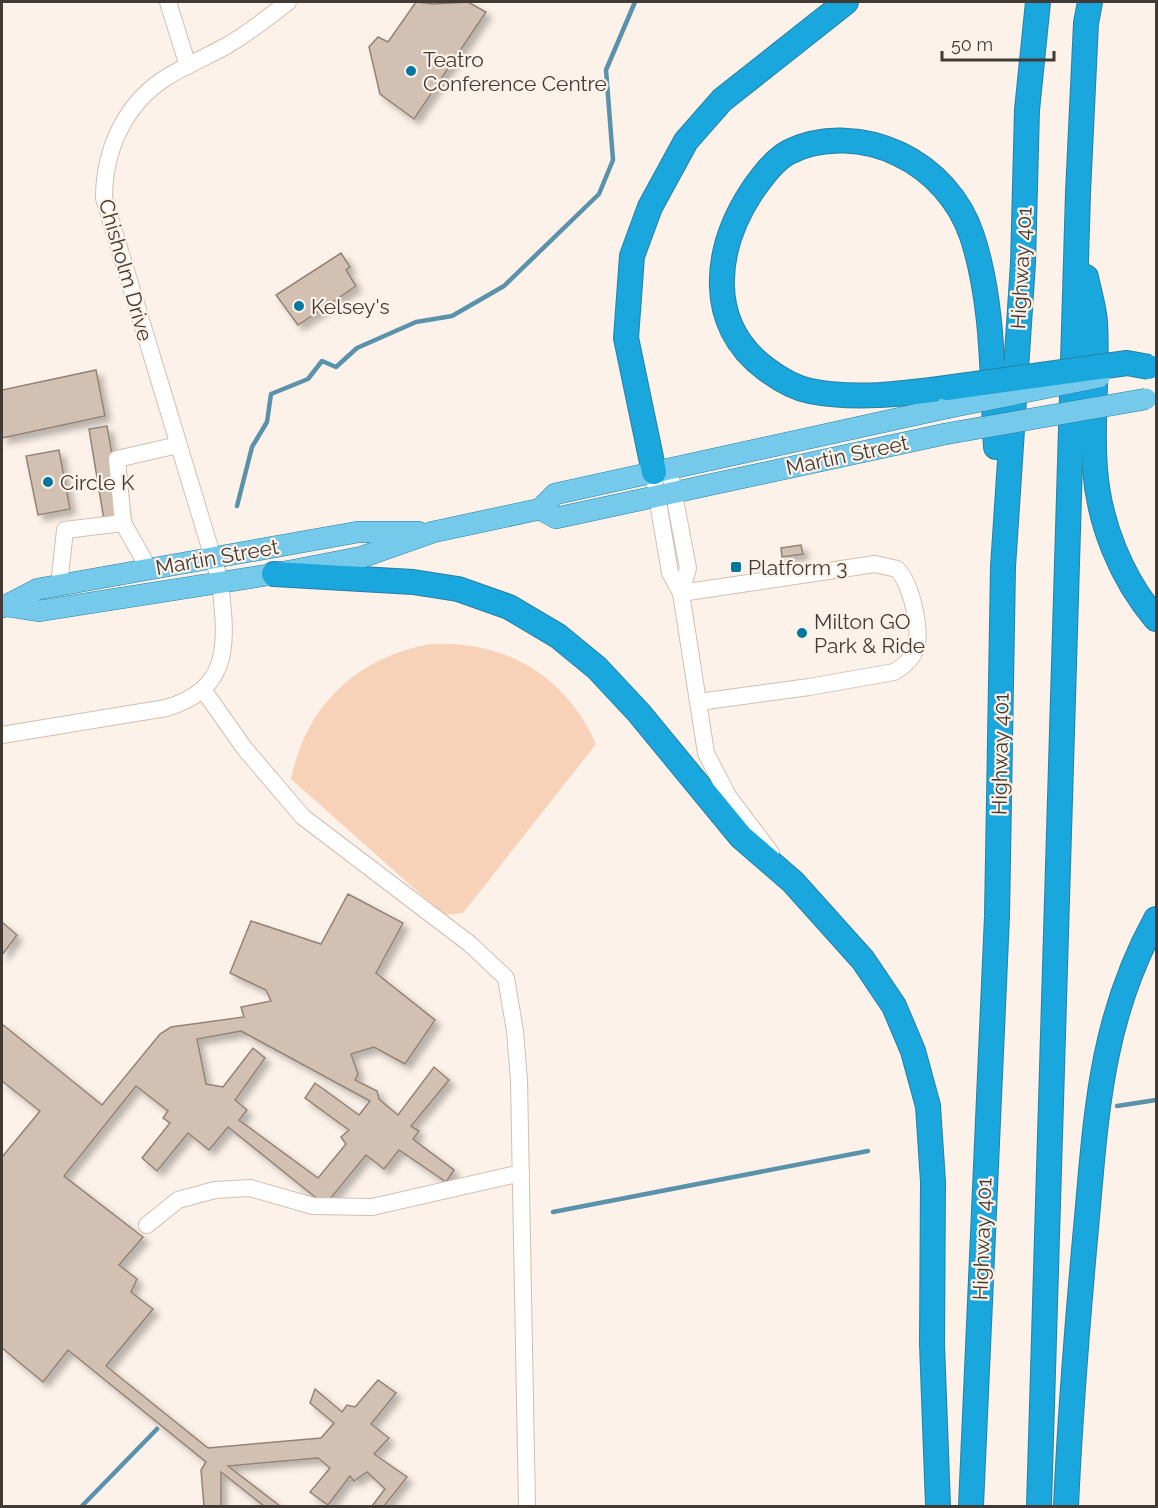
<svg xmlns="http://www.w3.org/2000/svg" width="1158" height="1508" font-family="Raleway,sans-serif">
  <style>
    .green { fill: #f7d2b8 }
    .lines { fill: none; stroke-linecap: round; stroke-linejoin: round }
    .stream { stroke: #5a92ac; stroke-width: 4.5 }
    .building { fill: #d2c0b3; stroke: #938276; stroke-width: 1.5; fill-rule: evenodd; filter: url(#shadow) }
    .minor-casing { stroke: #d1bfb2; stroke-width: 18 }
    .major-casing { stroke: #2781a2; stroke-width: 22 }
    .highway-casing { stroke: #2781a2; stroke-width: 26 }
    .minor { stroke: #fff; stroke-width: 16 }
    .major { stroke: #75caeb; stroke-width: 21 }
    .highway { stroke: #19a7dd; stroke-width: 24 }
    .major-bridge-casing { stroke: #2781a2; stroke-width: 22; stroke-linecap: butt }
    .highway-bridge-casing { stroke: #2781a2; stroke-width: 26; stroke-linecap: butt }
    .major-bridge { stroke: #75caeb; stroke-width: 21 }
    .highway-bridge { stroke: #19a7dd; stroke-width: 24 }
    .poi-dot { fill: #0278a1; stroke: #fdf2e9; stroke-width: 2 }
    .labels { text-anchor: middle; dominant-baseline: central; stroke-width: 4.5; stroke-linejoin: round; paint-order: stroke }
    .poi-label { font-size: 21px; fill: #423a35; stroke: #fdf2e9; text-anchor: start }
    .street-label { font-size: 21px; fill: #423a35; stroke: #fdf2e9 }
  </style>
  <defs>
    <filter id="shadow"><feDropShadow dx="5.5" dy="5.5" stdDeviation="3" flood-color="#0004"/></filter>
  </defs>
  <rect width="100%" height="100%" fill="#fdf2e9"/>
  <path class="green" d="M 431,644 C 505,640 566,676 596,744 L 463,913 L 444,915 L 291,779 C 306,705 357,657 431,644 Z"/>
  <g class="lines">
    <g class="stream">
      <polyline points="237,506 252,447 267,422 271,394 308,379 322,361 336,367 357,348 416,322 452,316 504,286 599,194 613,160 606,70 635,2"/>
      <polyline points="1117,1106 1156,1100"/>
      <polyline points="553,1212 868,1151"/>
      <polyline points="82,1506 157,1429"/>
    </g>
  </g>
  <g class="building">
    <polygon points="416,2 433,4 468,2 486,12 414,119 380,94 369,47 378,37 388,42"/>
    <polygon points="341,253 350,267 346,270 356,286 298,325 276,295"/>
    <polygon points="96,370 105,416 2,438 2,390"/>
    <polygon points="107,426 123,517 104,520 89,429"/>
    <polygon points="59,450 70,509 38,515 26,456"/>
    <polygon points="801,545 803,554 782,557 781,548"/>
    <path d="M 348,894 L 403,923 L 376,973 L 435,1020 L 405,1064 L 374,1047 L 351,1054 L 358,1074 L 355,1080 L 377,1091 L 379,1099 L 398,1115 L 434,1067 L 449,1080 L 411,1126 L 419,1131 L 413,1139 L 454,1170 L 446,1182 L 399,1150 L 384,1169 L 366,1155 L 325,1205 L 228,1127 L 209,1150 L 188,1133 L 157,1171 L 142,1158 L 170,1123 L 163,1118 L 168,1111 L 136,1086 L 64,1176 L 143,1237 L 119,1265 L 137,1279 L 131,1292 L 153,1309 L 106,1366 L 208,1448 L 321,1438 L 334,1423 L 310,1403 L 315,1389 L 342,1412 L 347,1405 L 355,1407 L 378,1380 L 396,1393 L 371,1424 L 389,1438 L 374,1454 L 407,1477 L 384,1506 L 372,1506 L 385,1489 L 367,1472 L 354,1481 L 350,1476 L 328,1505 L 310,1492 L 330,1468 L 318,1458 L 228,1466 L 280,1506 L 264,1506 L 221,1472 L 221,1506 L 204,1506 L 201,1470 L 206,1462 L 68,1350 L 43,1382 L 2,1348 L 2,1157 L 40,1111 L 2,1081 L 2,1024 L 102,1105 L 160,1034 L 171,1027 L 244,1017 L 241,1007 L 271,1001 L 266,990 L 230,973 L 251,921 L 321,944 ZM 241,1031 L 370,1101 L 359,1115 L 315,1083 L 305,1098 L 349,1130 L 341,1137 L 346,1144 L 318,1178 L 239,1120 L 247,1110 L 235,1100 L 265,1058 L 253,1048 L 223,1087 L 206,1084 L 197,1039 Z"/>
    <polygon points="2,922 17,935 2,955"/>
  </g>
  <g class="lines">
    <defs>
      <g id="minor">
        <polyline points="168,2 188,66"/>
        <polyline points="669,468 688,568 681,593"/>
        <polyline points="655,484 670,573 681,593 706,753 728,796 771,853"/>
        <polyline points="123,523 149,569"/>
        <polyline points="59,585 65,530 123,523 117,459 178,445"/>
        <path d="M 681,593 L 875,564 L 897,569 C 911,583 924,634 914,653 C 909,662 903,667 894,672 L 809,687 L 699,702"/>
        <polyline points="204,691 245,749 303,817 470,944 506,978 515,1031 519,1080 527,1506"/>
        <path d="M 2,735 L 166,708 C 234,688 226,640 220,581 L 104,198 C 104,150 125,103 167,77 C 187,65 208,56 228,45 C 248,33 269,17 288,2"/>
        <polyline points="147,1225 178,1200 215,1190 250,1188 313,1206 372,1207 521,1173"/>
      </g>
      <g id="major">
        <polyline points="540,509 556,518 945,434"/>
        <polyline points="7,606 39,611 274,574 362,557 433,532 540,509 555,494 946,408"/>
        <polyline points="3,607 38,589 358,532 418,532"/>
      </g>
      <g id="highway">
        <path d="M 1086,277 C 1089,292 1094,307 1095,322 C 1098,371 1091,420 1095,469 C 1099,523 1121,578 1156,619"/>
        <path d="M 946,388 C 901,394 855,400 810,391 C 795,388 778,378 766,369 C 705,324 714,249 752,191 C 762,177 774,160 789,152 C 823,135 866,138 899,154 C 933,170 960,200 972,236 C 994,303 992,378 996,447"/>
        <polyline points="654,472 626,338 632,256 650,207 686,141 722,100 846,2"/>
        <polyline points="274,574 413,582 458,589 509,607 558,636 597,668 639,713 741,837 793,882 863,960 894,1006 913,1051 928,1106 933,1182 932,1344 938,1506"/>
        <polyline points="971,1506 997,916 1003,567 1023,263 1027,110 1038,2"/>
        <polyline points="1039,1506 1078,193 1086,23 1090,2"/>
        <path d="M 1066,1506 C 1070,1417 1077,1328 1085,1239 C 1096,1123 1098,1024 1156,919"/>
      </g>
    </defs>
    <use href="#minor" class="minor-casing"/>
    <use href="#major" class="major-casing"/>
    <use href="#highway" class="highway-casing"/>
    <use href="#minor" class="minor"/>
    <use href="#major" class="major"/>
    <use href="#highway" class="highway"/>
    <defs>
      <g id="major-bridge">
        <polyline points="946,408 1099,377"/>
        <polyline points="945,434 1146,399"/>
      </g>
      <polyline id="highway-bridge" points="946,388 1127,363 1149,367"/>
    </defs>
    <use href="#major-bridge" class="major-bridge-casing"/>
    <use href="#highway-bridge" class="highway-bridge-casing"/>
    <use href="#major-bridge" class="major-bridge"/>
    <use href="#highway-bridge" class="highway-bridge"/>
  </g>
  <g class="poi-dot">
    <circle cx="411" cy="71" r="6"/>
    <circle cx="299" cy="306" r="6"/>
    <circle cx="48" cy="482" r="6"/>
    <rect x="730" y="561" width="12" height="12" rx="3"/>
    <circle cx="802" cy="633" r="6"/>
  </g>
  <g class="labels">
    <g class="poi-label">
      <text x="423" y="59">Teatro<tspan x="423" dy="24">Conference Centre</tspan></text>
      <text x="311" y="306">Kelsey's</text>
      <text x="60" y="482">Circle K</text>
      <text x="748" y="567">Platform 3</text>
      <text x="814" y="621">Milton GO<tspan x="814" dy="24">Park &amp; Ride</tspan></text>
    </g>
    <g class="street-label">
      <text transform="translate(1021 268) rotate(-87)">Highway 401</text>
      <text transform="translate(126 270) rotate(74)">Chisholm Drive</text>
      <text transform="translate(847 455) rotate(-12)">Martin Street</text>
      <text transform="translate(217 557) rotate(-10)">Martin Street</text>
      <text transform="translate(1000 754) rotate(-89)">Highway 401</text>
      <text transform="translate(982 1239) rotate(-88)">Highway 401</text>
    </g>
  </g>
  <rect width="1158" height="1508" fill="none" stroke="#423a35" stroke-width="6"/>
  <path d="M942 51v9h112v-9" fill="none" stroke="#423a35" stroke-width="3"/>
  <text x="951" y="51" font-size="18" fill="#423a35" stroke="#fdf2e9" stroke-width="4.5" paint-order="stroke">50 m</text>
</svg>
